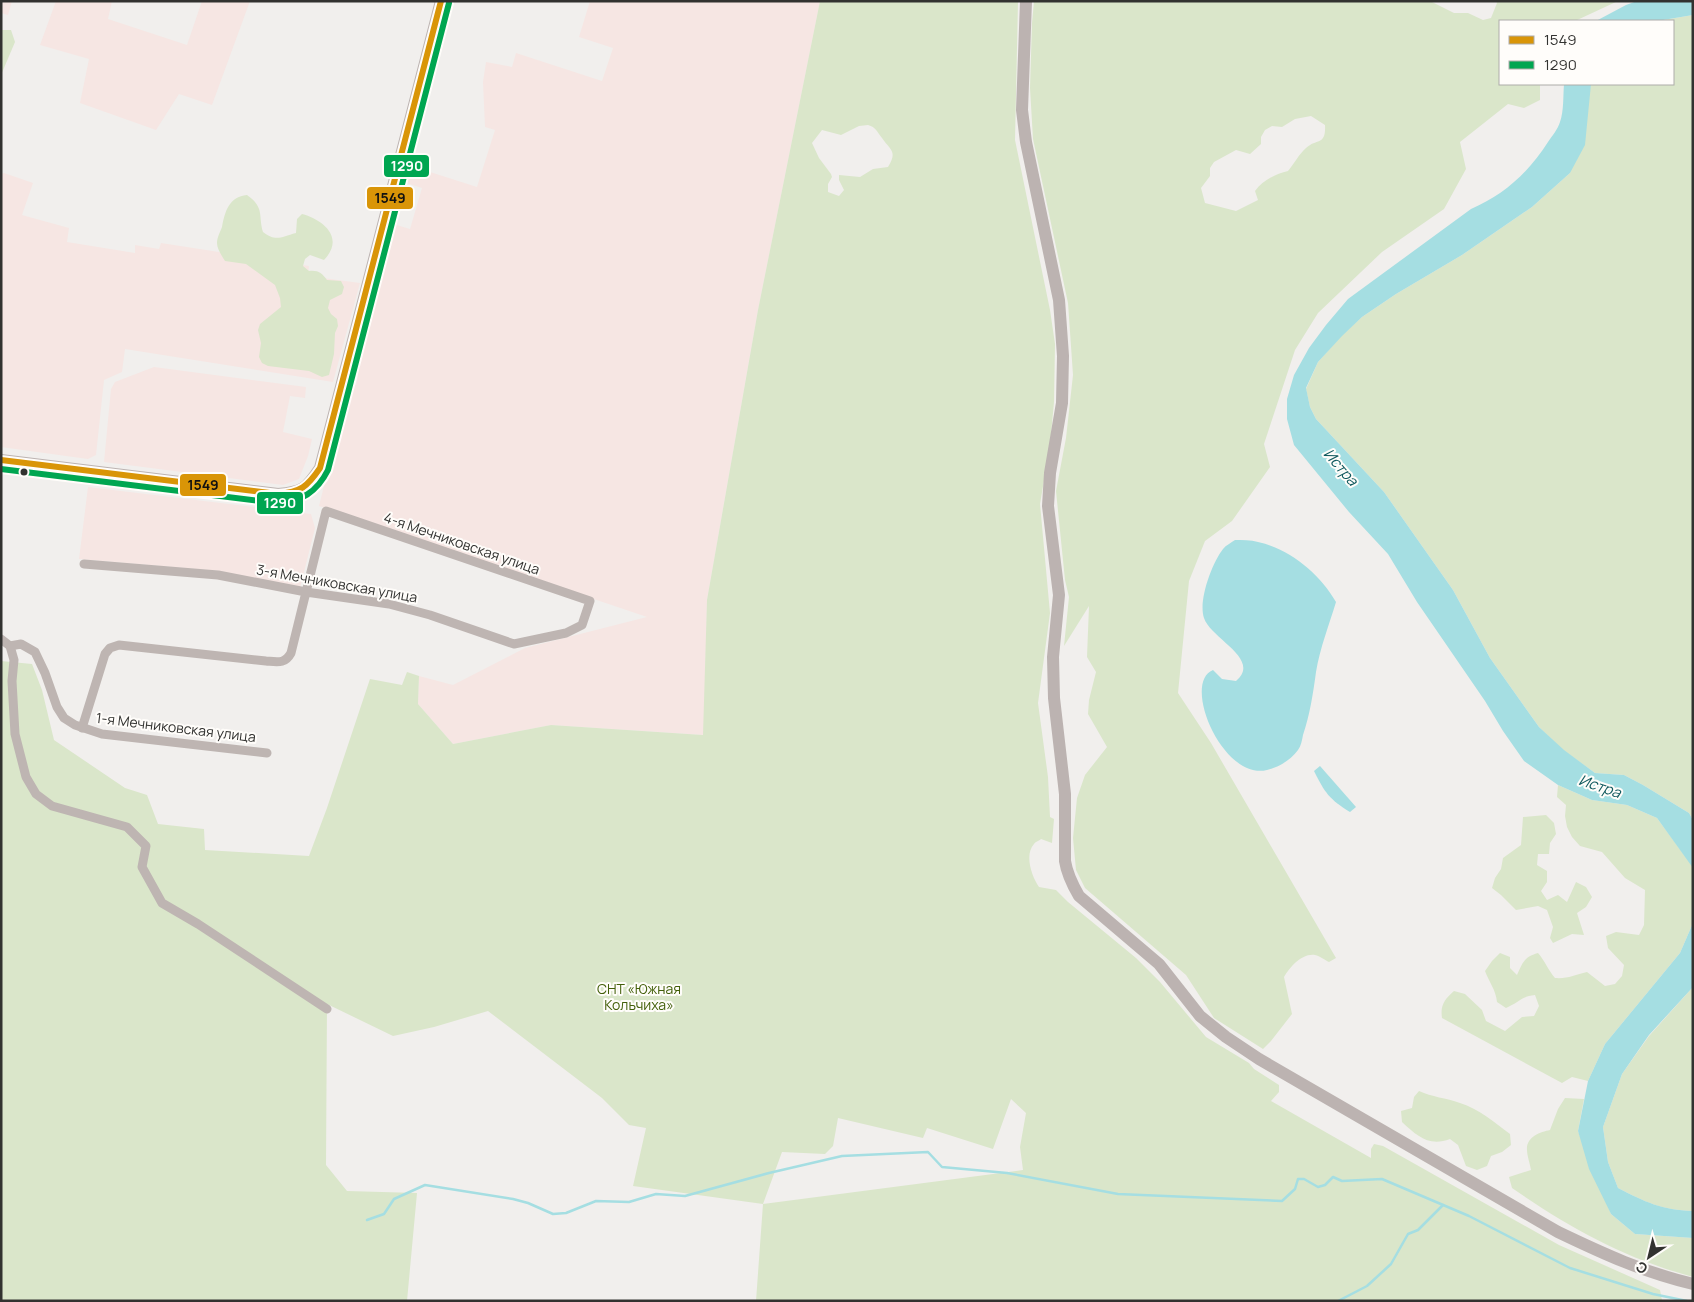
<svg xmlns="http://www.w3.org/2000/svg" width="1694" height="1302" font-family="Manrope,sans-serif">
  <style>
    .industrial { fill: #f6e6e3 }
    .green { fill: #dae6ca; fill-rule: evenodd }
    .water { fill: #a5dee2 }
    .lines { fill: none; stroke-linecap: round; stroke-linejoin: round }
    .stream { stroke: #a5dee2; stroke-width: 2.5 }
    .street { stroke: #beb5b2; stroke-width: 9 }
    .secondary { stroke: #bcb3b1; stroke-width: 12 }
    .bus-1-casing { stroke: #fffdfa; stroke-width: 10 }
    .bus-2-casing { stroke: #fffdfa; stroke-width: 10 }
    .bus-1 { stroke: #d99507; stroke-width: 6 }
    .bus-2 { stroke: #00a651; stroke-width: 6 }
    .bus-dot { fill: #323230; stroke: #fffdfa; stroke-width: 2 }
    .labels { text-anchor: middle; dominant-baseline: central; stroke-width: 4; stroke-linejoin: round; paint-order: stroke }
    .street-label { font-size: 14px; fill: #323230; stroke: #fffdfa }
    .park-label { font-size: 14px; fill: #425f09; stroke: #fffdfa }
    .water-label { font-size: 15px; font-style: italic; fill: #10595e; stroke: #fffdfa }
    .line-badge { stroke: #fffdfa; stroke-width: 2 }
    .badge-label { font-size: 14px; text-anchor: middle; font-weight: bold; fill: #fff }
    .pale-badge-label { font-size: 14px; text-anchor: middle; font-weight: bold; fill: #111 }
  </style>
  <rect width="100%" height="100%" fill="#f1efed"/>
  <g class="industrial">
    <polygon points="1,1 12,1 8,15 1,13"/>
    <polygon points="56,1 112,1 108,19 187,45 202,1 250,1 212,105 179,94 156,130 80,103 89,59 40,45"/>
    <polygon points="590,1 820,1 758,310 707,600 704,735 551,725 453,744 418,704 419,676 453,685 525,648 647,617 319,506 349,385 356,385 358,376 353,371 390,223 410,229 422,188 400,181 405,164 477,187 495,130 485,127 483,82 486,62 512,67 516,53 602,81 613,48 579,37"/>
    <polygon points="4,173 33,183 22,215 69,228 67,242 135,253 135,245 159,249 161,243 309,266 308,276 360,283 333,382 125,349 122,372 104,380 96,455 88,459 1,447 1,174"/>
    <polygon points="154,367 306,387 305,398 290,396 283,432 312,439 308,456 299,479 283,485 104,462 111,389 115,382"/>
    <polygon points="88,487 311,514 315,528 300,588 219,571 79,559"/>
  </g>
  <g class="green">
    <path d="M 820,1 L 1018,1 L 1015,140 L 1050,310 L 1055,344 L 1054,402 L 1050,445 L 1040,504 L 1050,613 L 1038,703 L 1048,777 L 1050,817 L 1054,819 L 1052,843 L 1041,839 C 1039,841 1036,841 1034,844 C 1024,855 1032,877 1039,887 L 1056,890 L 1068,902 L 1136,958 L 1160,982 L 1206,1037 L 1249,1063 L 1254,1069 L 1279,1085 L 1279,1092 L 1271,1101 L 1371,1158 L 1371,1149 L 1374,1144 L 1383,1146 L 1559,1245 L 1660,1290 L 1662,1300 L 1664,1301 L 756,1301 L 763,1204 L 633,1186 L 646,1128 L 629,1125 L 602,1098 L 488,1011 L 434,1027 L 393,1036 L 327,1004 L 326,1165 L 347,1191 L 417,1193 L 407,1301 L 1,1301 L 1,661 L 32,664 L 42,690 L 54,740 L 125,788 L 147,795 L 158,824 L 204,829 L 205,850 L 309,856 L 327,808 L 370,679 L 402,685 L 407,672 L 419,676 L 418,704 L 453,744 L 551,725 L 703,735 L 707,600 L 758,310 ZM 868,125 C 876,127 877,132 882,138 C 890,150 898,151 888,167 L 873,169 L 860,177 L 839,175 L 839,180 L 844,190 L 839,196 L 828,192 L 828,184 L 832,177 L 831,174 L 819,158 L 812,143 L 822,130 L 841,135 L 859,126 ZM 1011,1099 L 1026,1113 L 1020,1147 L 1023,1170 L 763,1204 L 782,1152 L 825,1154 L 833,1146 L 838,1118 L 923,1138 L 927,1128 L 993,1149 Z"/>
    <path d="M 1034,1 L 1430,1 L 1454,13 L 1468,13 L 1483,20 L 1491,18 L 1497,3 L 1496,1 L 1618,1 L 1575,21 L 1500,21 L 1500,84 L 1540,84 L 1540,100 L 1524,108 L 1508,104 L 1460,142 L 1466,169 L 1444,209 L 1382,252 L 1318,313 L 1295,350 L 1264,444 L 1270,467 L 1232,521 L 1205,541 L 1189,581 L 1178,693 L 1211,743 L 1336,958 L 1329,962 C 1325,960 1320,956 1315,955 C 1302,953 1290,967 1284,977 L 1292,1014 L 1271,1041 L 1263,1049 L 1214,1018 L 1186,975 L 1085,888 L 1076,870 L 1073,838 L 1077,798 L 1085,775 L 1107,747 L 1088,714 L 1089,700 L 1096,672 L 1087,657 L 1089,606 L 1064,646 L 1069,597 L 1065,580 L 1056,491 L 1066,438 L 1073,375 L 1068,303 L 1033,139 L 1030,88 L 1032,23 ZM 1311,116 L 1325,125 C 1326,146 1317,138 1306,148 C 1299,154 1294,164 1288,171 C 1275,174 1262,181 1255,191 L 1258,200 L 1236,211 L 1205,203 L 1201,188 L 1210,176 L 1210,168 L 1214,162 L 1236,150 L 1250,154 L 1261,144 L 1261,137 L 1265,130 L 1272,126 L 1282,127 L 1295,119 Z"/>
    <polygon points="1693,15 1693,820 1689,813 1643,785 1624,775 1595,773 1563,750 1539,727 1490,658 1453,590 1384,492 1316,419 1310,407 1306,389 1318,362 1341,336 1362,317 1396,294 1462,255 1532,207 1570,173 1591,84 1673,84 1673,21 1657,21"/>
    <polygon points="1,30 11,30 15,42 1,75"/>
    <path d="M 247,195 C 265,208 258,215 263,232 C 276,242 281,237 296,233 L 297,219 L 302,214 C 324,220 345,238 324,260 L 310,255 L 305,259 L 303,266 L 309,271 C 318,270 322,273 327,280 L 341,281 L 344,287 L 342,294 L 330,300 L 328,308 L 331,314 L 337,319 L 338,326 L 335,333 L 334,354 L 329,375 L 322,377 L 309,371 L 268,366 L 262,363 L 259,357 L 261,343 L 258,330 L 260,324 L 281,307 L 280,298 L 275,285 L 246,264 L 225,261 C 222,256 217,249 217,243 C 217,238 220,232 222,227 C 225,211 229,197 247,195 Z"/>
    <path d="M 1558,785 L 1592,800 L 1627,805 L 1657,818 L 1693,867 L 1693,923 L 1680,953 L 1605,1044 L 1588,1081 L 1572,1077 L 1562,1083 L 1442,1018 C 1440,1005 1445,999 1454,991 L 1465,994 L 1482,1010 L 1486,1021 L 1505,1031 L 1522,1017 L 1534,1016 L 1539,1006 L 1535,995 C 1522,996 1518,1003 1506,1008 L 1497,1002 C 1496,990 1489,982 1485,971 L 1492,961 L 1500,953 L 1510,957 L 1510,968 L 1517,975 C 1523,962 1524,957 1538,953 C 1545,961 1548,970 1555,978 C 1567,979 1575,975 1587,972 L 1605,986 L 1615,984 L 1622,976 L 1624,965 L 1608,948 L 1606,936 L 1616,932 L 1639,935 L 1644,925 L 1645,890 L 1625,878 L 1602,852 L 1580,846 L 1572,837 L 1567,827 L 1565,816 L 1566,805 L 1557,797 Z"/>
    <polygon points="1546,815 1554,823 1556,834 1550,843 1549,854 1538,854 1537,865 1547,871 1547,882 1541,891 1547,900 1558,895 1567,902 1576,882 1586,887 1592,897 1586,907 1577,913 1584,935 1572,934 1553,943 1550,938 1553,927 1547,910 1538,906 1516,910 1501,895 1492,888 1495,878 1501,869 1503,858 1521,845 1523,817"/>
    <path d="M 1693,987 L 1693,1211 C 1661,1210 1645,1202 1618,1188 L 1608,1162 L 1603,1127 L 1622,1074 L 1649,1036 Z"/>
    <path d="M 1419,1091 C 1432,1097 1446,1098 1460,1103 C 1479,1109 1494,1122 1510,1134 L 1511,1145 L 1502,1152 L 1491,1156 L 1487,1166 L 1477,1170 L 1466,1166 L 1458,1145 L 1450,1139 C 1429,1147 1417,1136 1402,1122 L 1401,1111 L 1412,1108 L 1414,1097 Z"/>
    <path d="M 1565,1098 L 1584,1099 L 1578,1131 L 1611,1214 L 1635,1234 L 1693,1238 L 1693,1277 C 1624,1258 1570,1228 1512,1188 L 1509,1177 L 1531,1170 C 1530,1164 1527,1155 1527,1150 C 1526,1137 1540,1132 1550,1130 L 1558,1109 Z"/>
  </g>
  <g class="water">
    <polygon points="1637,1 1693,1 1693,15 1657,21 1596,21 1626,5"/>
    <path d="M 1564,84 L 1591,84 L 1585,145 L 1570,173 L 1532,207 L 1462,255 L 1396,294 L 1362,317 L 1342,336 L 1318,362 L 1306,388 L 1310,407 L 1316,419 L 1384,492 L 1453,590 L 1490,658 L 1539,727 L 1564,750 L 1595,773 L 1624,775 L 1643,785 L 1689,813 L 1693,820 L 1693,868 L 1657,818 L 1627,805 L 1592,800 L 1558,785 L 1524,761 L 1503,731 L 1485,701 L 1417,602 L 1388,554 L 1349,512 L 1294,445 L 1287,419 L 1287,399 L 1294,375 L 1309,348 L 1326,325 L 1348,299 L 1471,209 C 1504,195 1529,172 1548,142 C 1552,136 1558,129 1560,122 C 1564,111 1563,96 1564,84 Z"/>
    <path d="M 1235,540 C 1242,540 1251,540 1258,542 C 1290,549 1320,574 1336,602 C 1329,625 1320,648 1316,672 C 1313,694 1310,714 1303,735 C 1302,740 1301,746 1298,750 C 1291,760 1279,767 1267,770 C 1223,781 1181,683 1213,670 L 1222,679 L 1236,681 C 1262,659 1211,639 1204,618 C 1198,601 1212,563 1223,549 C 1226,545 1231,543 1235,540 Z"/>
    <path d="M 1320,766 L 1356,807 L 1350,812 C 1329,799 1325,793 1314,771 Z"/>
    <path d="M 1693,923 L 1693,987 L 1649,1035 L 1622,1074 L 1603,1127 L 1608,1162 L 1618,1188 C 1645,1202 1662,1210 1693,1211 L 1693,1238 L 1635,1234 L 1611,1214 L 1589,1169 L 1578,1131 L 1588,1081 L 1605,1044 L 1680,953 Z"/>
  </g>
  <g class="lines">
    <g class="stream">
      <polyline points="367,1220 384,1214 394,1199 425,1185 513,1199 528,1203 553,1214 566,1213 596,1201 629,1202 656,1194 685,1196 769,1173 842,1156 928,1152 942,1167 1007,1173 1118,1194 1282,1201 1295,1189 1298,1179 1304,1179 1318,1187 1325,1185 1333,1177 1342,1181 1382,1179 1469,1216 1570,1268 1653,1294 1687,1301"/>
      <polyline points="1338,1301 1367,1286 1391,1264 1408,1234 1418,1230 1443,1205"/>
    </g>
    <g class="street">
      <polyline points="1,639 10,646 14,660 12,681 15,734 26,777 36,794 52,806 127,827 146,846 142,867 162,903 198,924 327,1009"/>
      <polyline points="10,646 21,644 35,652 45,673 57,707 64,718 75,725 102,734 267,753"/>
      <path d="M 82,728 L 105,654 L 110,648 L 119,645 L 266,661 C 278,662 285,664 291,653 L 326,511 L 590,601 L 582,625 L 566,633 L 514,644 L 430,615 L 389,604 L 306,592 L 218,575 L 84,564"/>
    </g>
    <g class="secondary">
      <path d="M 1026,1 L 1022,110 L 1026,142 L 1059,300 L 1063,356 L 1062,403 L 1050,473 L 1048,506 L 1059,595 L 1053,657 L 1054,698 L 1065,794 L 1065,861 C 1067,874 1072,884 1079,896 L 1159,964 L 1200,1016 L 1226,1037 L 1259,1059 L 1558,1232 C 1604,1254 1643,1272 1693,1284"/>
      <path d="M 1,460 L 278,494 C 303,492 306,489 320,468 L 441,1"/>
    </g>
    <defs>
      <path id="bus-1" d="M 1,460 L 278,494 C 301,492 307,487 320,468 L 441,1"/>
      <path id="bus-2" d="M 1,469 L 277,503 C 301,502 317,492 328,470 L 449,3"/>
    </defs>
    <use href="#bus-1" class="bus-1-casing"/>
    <use href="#bus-2" class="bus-2-casing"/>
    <use href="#bus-1" class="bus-1"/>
    <use href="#bus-2" class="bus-2"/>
  </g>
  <circle class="bus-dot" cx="24" cy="472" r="4.5"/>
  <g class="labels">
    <g class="street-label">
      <text transform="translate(462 543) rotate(19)">4-я Мечниковская улица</text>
      <text transform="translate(337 583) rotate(10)">3-я Мечниковская улица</text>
      <text transform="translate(176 727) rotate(7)">1-я Мечниковская улица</text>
    </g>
    <g class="park-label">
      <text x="639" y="988">СНТ «Южная<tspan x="639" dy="16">Кольчиха»</tspan></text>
    </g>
    <g class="water-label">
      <text transform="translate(1341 467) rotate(49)">Истра</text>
      <text transform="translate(1600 786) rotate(19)">Истра</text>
    </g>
  </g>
  <g class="line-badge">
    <rect x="383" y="154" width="47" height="24" rx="5" fill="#00a651"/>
    <rect x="366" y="186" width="48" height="24" rx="5" fill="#d99507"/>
    <rect x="179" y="473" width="48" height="24" rx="5" fill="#d99507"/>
    <rect x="256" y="491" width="48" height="24" rx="5" fill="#00a651"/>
  </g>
  <g class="badge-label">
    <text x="407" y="171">1290</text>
    <text x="280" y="508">1290</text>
  </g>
  <g class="pale-badge-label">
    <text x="390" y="203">1549</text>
    <text x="203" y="490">1549</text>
  </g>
  <rect width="1694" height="1302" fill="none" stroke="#323230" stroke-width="5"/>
  <rect x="1499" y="20" width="175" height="65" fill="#fffdfa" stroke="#adaca9"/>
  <rect x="1509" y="36" width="25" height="8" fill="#d99507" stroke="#adaca9"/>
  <text x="1544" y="45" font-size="15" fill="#323230">1549</text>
  <rect x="1509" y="61" width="25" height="8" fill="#00a651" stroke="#adaca9"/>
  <text x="1544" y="70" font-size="15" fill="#323230">1290</text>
  <g transform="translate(1649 1257) rotate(215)" stroke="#fffdfa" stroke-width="4" paint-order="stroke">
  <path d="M0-4L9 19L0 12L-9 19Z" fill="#323230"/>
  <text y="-8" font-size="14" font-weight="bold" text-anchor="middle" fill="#323230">С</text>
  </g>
</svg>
